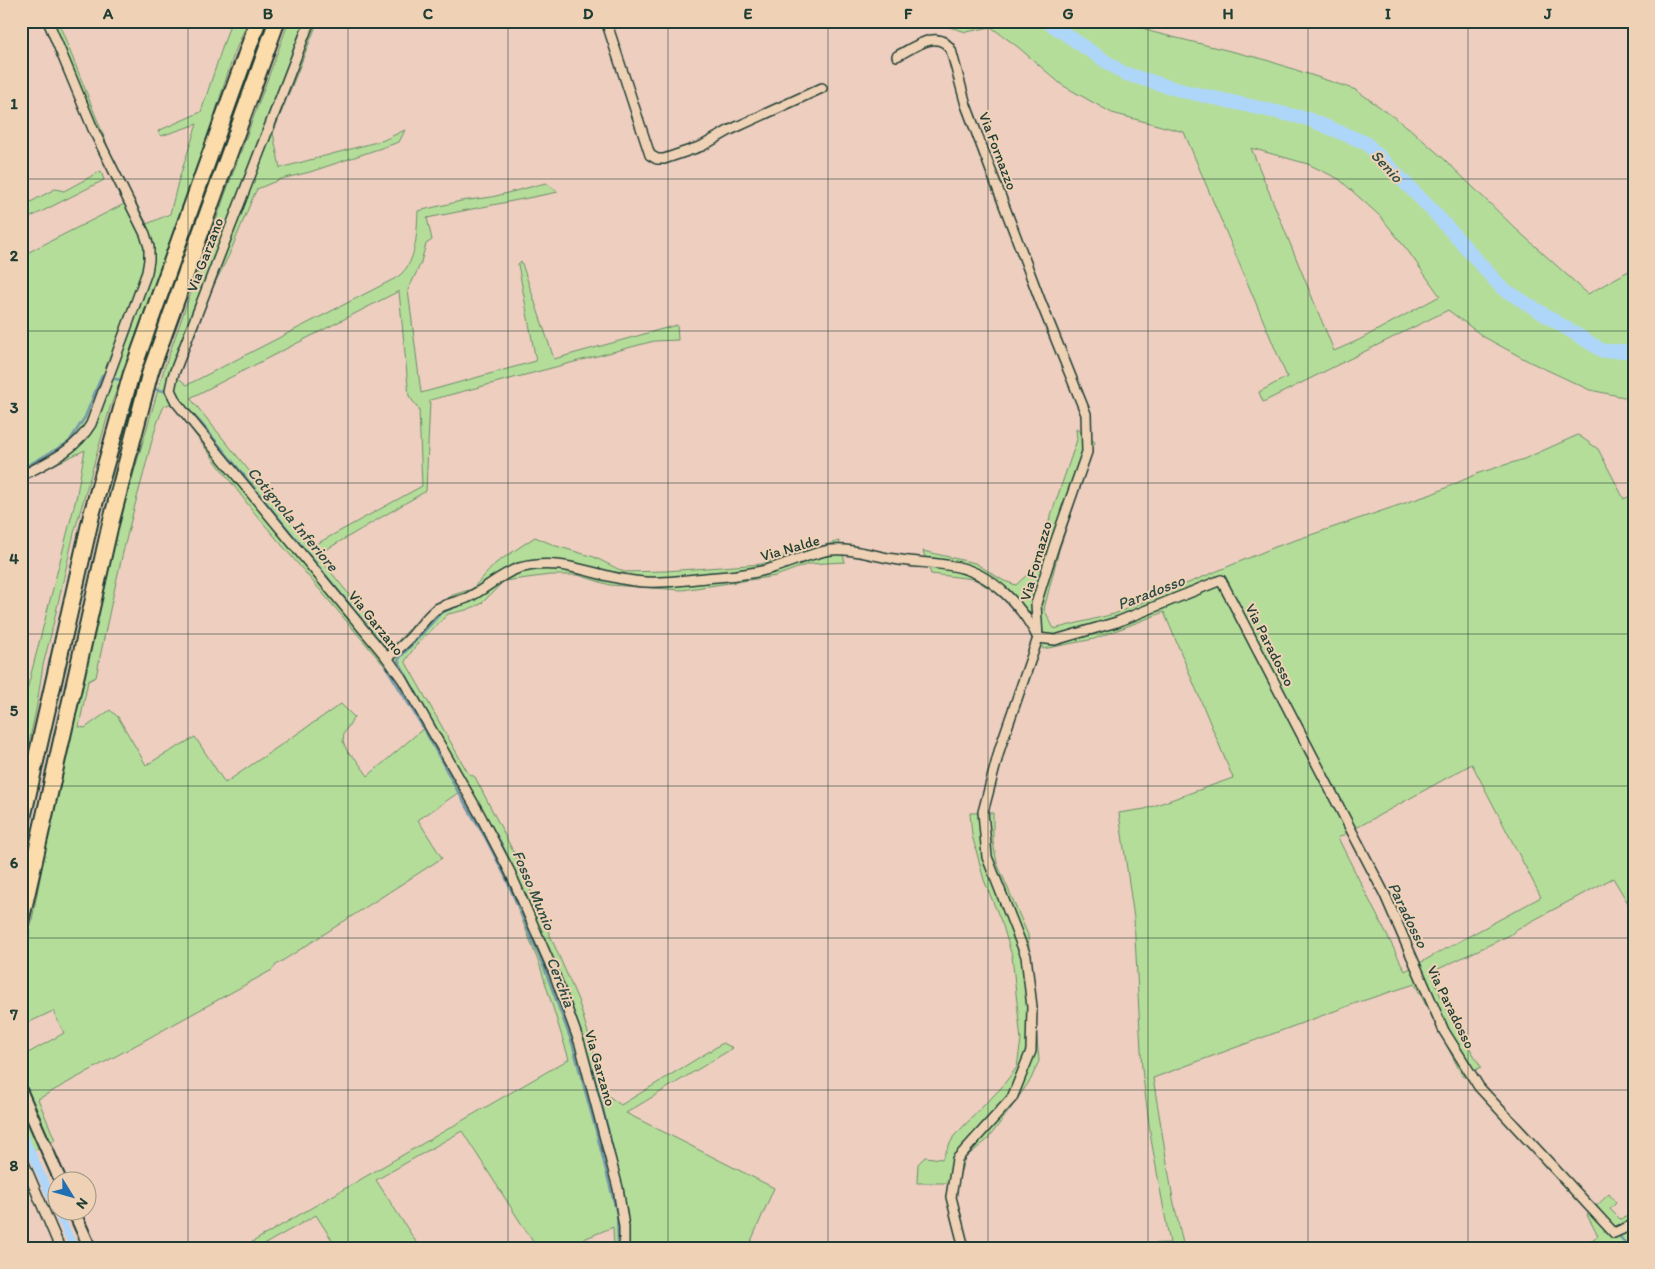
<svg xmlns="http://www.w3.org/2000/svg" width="1655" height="1269" font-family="Itim,sans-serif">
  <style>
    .green { fill: #b5dd9a; stroke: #6a8d67; fill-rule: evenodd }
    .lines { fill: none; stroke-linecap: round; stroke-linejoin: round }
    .stream { stroke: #7599aa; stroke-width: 2.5 }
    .canal { stroke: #aed6f9; stroke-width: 8 }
    .river { stroke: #aed6f9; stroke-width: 14 }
    .street-casing { stroke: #1f3d34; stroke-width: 12 }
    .secondary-casing { stroke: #1f3d34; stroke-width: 15 }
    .highway-casing { stroke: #1f3d34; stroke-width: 19 }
    .street { stroke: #efd2b5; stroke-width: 9 }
    .secondary { stroke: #efd2b5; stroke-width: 11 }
    .highway { stroke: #fddcac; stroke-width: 15 }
    .grid { fill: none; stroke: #1f3d34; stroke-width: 1; stroke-opacity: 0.55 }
    .labels { text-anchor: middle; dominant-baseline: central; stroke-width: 4; stroke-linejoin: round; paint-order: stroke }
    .street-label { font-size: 15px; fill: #1f3d34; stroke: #efd2b5 }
    .water-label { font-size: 16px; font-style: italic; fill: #2d4c48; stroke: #efd2b5 }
    .neatline { fill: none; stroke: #1f3d34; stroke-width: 2 }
    .grid-label { font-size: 16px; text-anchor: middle; font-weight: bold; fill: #1f3d34 }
  </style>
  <rect width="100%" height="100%" fill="#edcebf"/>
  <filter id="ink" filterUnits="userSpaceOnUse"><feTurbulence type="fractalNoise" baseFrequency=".02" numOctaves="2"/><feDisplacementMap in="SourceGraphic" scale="10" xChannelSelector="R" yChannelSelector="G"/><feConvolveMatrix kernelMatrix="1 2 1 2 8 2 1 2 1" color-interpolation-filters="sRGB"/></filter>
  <g filter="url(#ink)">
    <g class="green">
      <polygon points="42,21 58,21 110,152 99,154"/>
      <polygon points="231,21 248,21 234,54 187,201 110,408 74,533 51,634 43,665 36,710 21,780 21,713 76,499 85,450 21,480 21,369 23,368 21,365 21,256 134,199 147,224 170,214 178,182 197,124 161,136 158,131 201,112"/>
      <path d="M 289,21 L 318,21 L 273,133 L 280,168 L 384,140 L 405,130 L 399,142 L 310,172 L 281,179 L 257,189 L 253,197 L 229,255 L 206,301 L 176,376 L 187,385 L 394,279 C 397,277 401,275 403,272 C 417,258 417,229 418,211 L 461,201 L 492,197 L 546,183 L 558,192 L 427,218 L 432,240 L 426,244 L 420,265 L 408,290 L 421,393 L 536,361 L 518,264 L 521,261 L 554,359 L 677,325 L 678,340 L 654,341 L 430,400 L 426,491 L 317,555 L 386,640 L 394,645 L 427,611 L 453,595 L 472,589 L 496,563 L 535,537 L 556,546 L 594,557 L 624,572 L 666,571 L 762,564 L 804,548 L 815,548 L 839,541 L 845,562 L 808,564 L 776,576 L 682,590 L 610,585 L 578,575 L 550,575 L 504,581 L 481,604 L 466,610 L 448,614 L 417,644 L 405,661 L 468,773 L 475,777 L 517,859 L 578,1000 L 607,1095 L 621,1105 L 723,1043 L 733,1048 L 626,1113 L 774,1188 L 748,1248 L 614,1248 L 613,1227 L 562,1248 L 537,1248 L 462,1131 L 376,1180 L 420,1248 L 337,1248 L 316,1215 L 258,1248 L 242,1248 L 569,1059 L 540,966 L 496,852 L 461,790 L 455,795 L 418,820 L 442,858 L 276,965 L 272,970 L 38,1099 L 55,1140 L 21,1157 L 21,1057 L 64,1033 L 53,1011 L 21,1026 L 21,978 L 70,720 L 98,595 L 165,366 L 227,189 ZM 399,291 L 409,396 L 419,409 L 422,486 L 311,547 L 190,398 ZM 170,404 L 175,408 L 253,511 L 382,663 L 397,678 L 425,727 L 368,776 L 355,758 L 348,753 L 343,741 L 344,733 L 354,717 L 341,704 L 225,783 L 195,737 L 146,765 L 118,717 L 110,710 L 85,728 L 79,727 L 88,681 L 96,677 C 109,612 123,547 141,483 C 148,458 153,430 164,406 Z"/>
      <path d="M 942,21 L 1127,21 L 1152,32 L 1263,59 L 1356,90 L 1409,128 L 1443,158 L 1516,229 L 1588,294 L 1634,268 L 1634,399 L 1590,390 L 1530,362 L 1484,337 L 1448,310 L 1263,402 L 1259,392 L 1287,377 L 1184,132 L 1112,113 L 1062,85 L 1018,47 L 991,27 L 966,32 L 943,25 ZM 1251,148 L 1308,164 L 1339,179 L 1381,217 L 1408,251 L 1440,296 L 1359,340 L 1334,351 Z"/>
      <polygon points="101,171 104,180 21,222 21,207 55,189 64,191"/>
      <path d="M 1076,429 L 1095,442 L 1059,550 L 1044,609 L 1054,629 L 1114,614 L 1275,547 L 1432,494 L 1479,473 L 1524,459 L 1578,435 L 1598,449 L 1624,499 L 1634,494 L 1634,836 L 1632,837 L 1634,840 L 1634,913 L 1613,878 L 1515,930 L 1512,934 L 1432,972 L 1443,1003 L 1481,1067 L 1463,1077 L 1415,984 L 1359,1002 L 1153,1078 L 1173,1199 L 1184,1248 L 1030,1248 L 1170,1243 L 1151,1139 L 1142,1069 L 1134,918 L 1119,813 L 1145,809 L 1233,778 L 1164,612 L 1094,639 L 1043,649 L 1030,613 L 974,579 L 931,574 L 923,551 L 975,563 L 1004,581 L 1016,585 L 1030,572 L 1037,556 L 1077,440 ZM 1472,764 L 1541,897 L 1405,971 L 1338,838 Z"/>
      <polygon points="970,813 993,813 993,842 997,863 1028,935 1039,1061 1031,1079 1009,1111 987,1140 965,1158 957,1183 917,1183 918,1164 925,1157 942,1159 954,1136 1001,1088 1017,1067 1021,1040 1012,956 1003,926 984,880 972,835"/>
      <polygon points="1609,1194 1616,1203 1610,1209 1620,1219 1634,1214 1634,1248 1579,1248 1598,1236 1587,1215"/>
    </g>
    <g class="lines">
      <g class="stream">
        <polyline points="115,379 122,380"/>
        <polyline points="154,389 164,391"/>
        <polyline points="183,404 201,423 387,650"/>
        <polyline points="21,469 69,442 85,417 102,375"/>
        <polyline points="385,665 424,729 457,790 485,837 505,876 545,970 572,1043 595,1127 617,1214 618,1248"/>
        <polyline points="448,750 398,660 441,613 464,603"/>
        <polyline points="485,816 502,845 514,871"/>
        <polyline points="516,876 539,928"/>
        <path d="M 564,988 C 589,1048 604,1111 619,1175"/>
        <polyline points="628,1234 629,1248"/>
        <polyline points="1620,1237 1630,1248"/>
      </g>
      <polyline class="canal" points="21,1130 74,1248"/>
      <polyline class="river" points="1046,21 1123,73 1183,91 1308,119 1366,143 1432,210 1502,288 1603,351 1634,351"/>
      <defs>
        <g id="street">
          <polyline points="310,21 173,376 170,390 176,402 387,658 403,680 479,813 510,872 554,973 580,1044 618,1188 624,1227 624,1248"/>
          <polyline points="606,21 650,155 657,159 664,159 702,146 730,130 822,88"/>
          <path d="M 897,56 C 915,47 938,28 951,50 L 966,105 L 1040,300 L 1086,414 L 1087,452 L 1054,546 L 1036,604 L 1038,638 L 1000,748 L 983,812 L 987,857 L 1026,956 L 1032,1007 L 1031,1051 L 1012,1098 L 957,1159 L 951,1197 L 964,1248"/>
          <path d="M 21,476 C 48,462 75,451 91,424 L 147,272 L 149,260 L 149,247 L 145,234 L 93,129 L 48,21"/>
          <path d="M 387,658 C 394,653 401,647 407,641 C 417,631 425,618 435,610 C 444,604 457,602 467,598 C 485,590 500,574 519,568 C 566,555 602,581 646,582 C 666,583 686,580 706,578 C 727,576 749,575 769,569 C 790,563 810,553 831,550 C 852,548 874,556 894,559 C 915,563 937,562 958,567 C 993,575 1022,606 1038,638 L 1055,640 L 1117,622 L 1221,580 L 1385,895 L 1444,1031 L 1479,1087 L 1614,1233 L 1634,1224"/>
          <polyline points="21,1156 60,1248"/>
        </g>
        <g id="secondary">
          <polyline points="21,1091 61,1182"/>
          <polyline points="74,1212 90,1248"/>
        </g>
        <g id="highway">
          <polyline points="21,825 92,513 131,375 258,21"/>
          <polyline points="21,920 110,526 150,373 277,21"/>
        </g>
      </defs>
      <use href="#street" class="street-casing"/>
      <use href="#secondary" class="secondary-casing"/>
      <use href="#highway" class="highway-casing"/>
      <use href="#street" class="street"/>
      <use href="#secondary" class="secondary"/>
      <use href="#highway" class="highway"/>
    </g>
  </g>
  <path class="grid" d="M 188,21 L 188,1248M 348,21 L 348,1248M 508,21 L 508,1248M 668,21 L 668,1248M 828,21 L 828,1248M 988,21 L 988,1248M 1148,21 L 1148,1248M 1308,21 L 1308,1248M 1468,21 L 1468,1248M 21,179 L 1634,179M 21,331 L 1634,331M 21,483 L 1634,483M 21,634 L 1634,634M 21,786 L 1634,786M 21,938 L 1634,938M 21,1090 L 1634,1090"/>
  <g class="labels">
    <g class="street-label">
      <text transform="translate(998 151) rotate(69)">Via Fornazzo</text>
      <text transform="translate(205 255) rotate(-69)">Via Garzano</text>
      <text transform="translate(790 548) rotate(-16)">Via Nalde</text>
      <text transform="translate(1036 561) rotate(-74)">Via Fornazzo</text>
      <text transform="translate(376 623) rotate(51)">Via Garzano</text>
      <text transform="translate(1270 645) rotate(63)">Via Paradosso</text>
      <text transform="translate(1451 1007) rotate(64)">Via Paradosso</text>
      <text transform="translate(600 1068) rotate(74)">Via Garzano</text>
    </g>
    <g class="water-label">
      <text transform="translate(1387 166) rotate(47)">Senio</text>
      <text transform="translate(293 519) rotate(50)">Cotignola Inferiore</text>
      <text transform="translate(1151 592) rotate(-21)">Paradosso</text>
      <text transform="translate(534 890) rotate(67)">Fosso Munio</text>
      <text transform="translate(1408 915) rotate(64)">Paradosso</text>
      <text transform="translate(561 982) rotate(69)">Cerchia</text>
    </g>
  </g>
  <rect width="1655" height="1269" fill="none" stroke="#efd2b5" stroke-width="55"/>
  <g transform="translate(72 1196) rotate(127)"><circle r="24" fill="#efd2b5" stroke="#9c9681"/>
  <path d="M0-4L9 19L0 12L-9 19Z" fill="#1f6fb2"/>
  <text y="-8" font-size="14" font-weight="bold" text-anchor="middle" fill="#1f3d34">N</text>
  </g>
  <rect x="28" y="28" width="1600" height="1214" class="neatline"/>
  <g class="grid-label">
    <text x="108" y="19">A</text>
    <text x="268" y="19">B</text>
    <text x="428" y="19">C</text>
    <text x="588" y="19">D</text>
    <text x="748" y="19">E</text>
    <text x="908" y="19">F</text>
    <text x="1068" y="19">G</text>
    <text x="1228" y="19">H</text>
    <text x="1388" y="19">I</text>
    <text x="1548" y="19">J</text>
    <text x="14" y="109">1</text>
    <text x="14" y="261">2</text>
    <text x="14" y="413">3</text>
    <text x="14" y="564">4</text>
    <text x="14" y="716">5</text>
    <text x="14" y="868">6</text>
    <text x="14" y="1020">7</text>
    <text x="14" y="1171">8</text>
  </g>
</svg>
